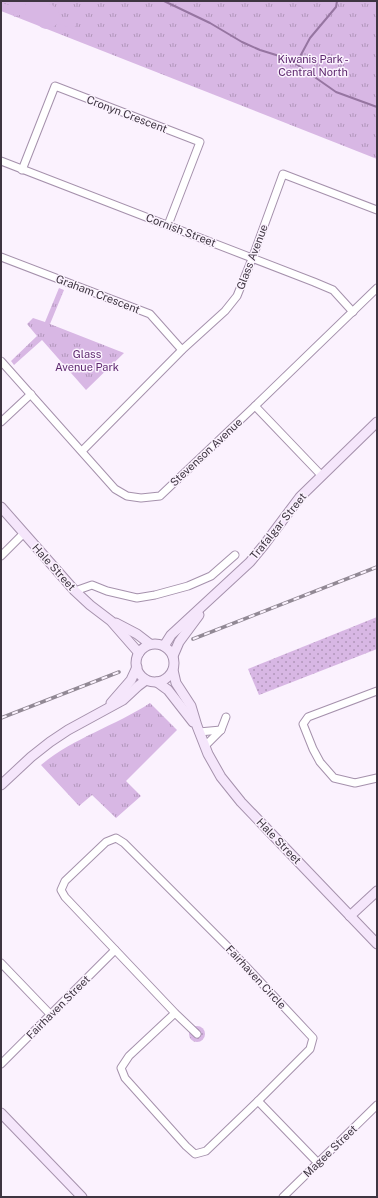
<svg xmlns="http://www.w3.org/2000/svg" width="378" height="1198" font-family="'Public Sans',sans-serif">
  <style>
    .grass { fill: url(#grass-dots) }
    .park { fill: url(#park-tufts) }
    .garden { fill: #d8b7e4 }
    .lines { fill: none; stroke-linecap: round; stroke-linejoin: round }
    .stream { stroke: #9675a1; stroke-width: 2 }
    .street-casing { stroke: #a591ac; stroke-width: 9 }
    .secondary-casing { stroke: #a591ac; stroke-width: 11 }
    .street { stroke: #fff; stroke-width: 7 }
    .secondary { stroke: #f5e6fb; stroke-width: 9 }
    .rail-casing { stroke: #928995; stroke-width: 3.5 }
    .rail { stroke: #fbf2fe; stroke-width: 2; stroke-dasharray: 6; stroke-linecap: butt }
    .labels { text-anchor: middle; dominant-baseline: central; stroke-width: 3; stroke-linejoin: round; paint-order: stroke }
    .park-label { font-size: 11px; fill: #5e296f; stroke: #fbf2fe }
    .street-label { font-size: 11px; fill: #3e3541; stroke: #fbf2fe }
  </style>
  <defs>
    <pattern id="grass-dots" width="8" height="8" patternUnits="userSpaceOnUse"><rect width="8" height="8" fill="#d8b7e4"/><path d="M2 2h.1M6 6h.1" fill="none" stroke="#b196ba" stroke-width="1.8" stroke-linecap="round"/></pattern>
    <pattern id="park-tufts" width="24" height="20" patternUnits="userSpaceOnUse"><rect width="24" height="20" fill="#d8b7e4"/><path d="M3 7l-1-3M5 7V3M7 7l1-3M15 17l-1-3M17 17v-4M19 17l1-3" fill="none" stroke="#b196ba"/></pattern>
  </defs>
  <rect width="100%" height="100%" fill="#fbf2fe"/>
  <g class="grass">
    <polygon points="377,617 377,649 259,695 248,669"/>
    <circle cx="197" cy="1034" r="8"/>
  </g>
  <g class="park">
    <polygon points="1,1 377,1 377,159 1,11"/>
    <polygon points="59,288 64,290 50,324 124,353 86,390 42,340 14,365 11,361 37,336 27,324 33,318 45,322"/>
    <path d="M 150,703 L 177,730 L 126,781 L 141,796 L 116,818 L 92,795 L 79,806 L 41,765 C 73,738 115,726 150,703 Z"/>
  </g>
  <path class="garden" d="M 27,1 L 33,1 L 35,5 L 38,6 L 51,4 L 58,10 L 60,17 L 72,20 L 75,18 L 77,21 L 74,29 L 71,30 L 69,27 L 57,24 C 49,33 38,29 35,19 L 19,15 L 14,17 L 13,11 L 1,8 L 1,3 L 17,7 L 25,5 Z"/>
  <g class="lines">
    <g class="stream">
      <polyline points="164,1 210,23 242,42 260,50 289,59 336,92 377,107"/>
      <polyline points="296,64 310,38 336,7 337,1"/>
    </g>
    <defs>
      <g id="street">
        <polyline points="1,161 314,282 333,290 353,312"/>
        <polyline points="22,170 55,86 200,142 168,225"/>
        <polyline points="1,257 150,314 182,350"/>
        <polyline points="1,361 115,489 127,496 141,498 160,496 255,406 377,288"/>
        <polyline points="255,406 322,476"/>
        <polyline points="1,422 31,394"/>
        <polyline points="82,451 182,350 225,311 237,296 252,259 283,174 377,210"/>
        <polyline points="1,556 24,533"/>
        <polyline points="75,591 92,585 107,591 137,598 155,595 188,586 211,576 235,555"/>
        <polyline points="377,691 308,717 303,724 313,749 320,762 334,778 355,783 377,778"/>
        <polyline points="199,732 221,730"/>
        <polyline points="205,746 221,730 226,717"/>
        <polyline points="1,963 50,1014"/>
        <polyline points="175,1013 129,1056 121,1068 125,1078 186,1146 195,1154 206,1151 258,1101 310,1049 313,1038 227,946 124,843 116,838 106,842 65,881 61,890 65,897 175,1013 197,1034"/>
        <polyline points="1,1064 115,950"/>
        <polyline points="258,1101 318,1163"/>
        <polyline points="283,1197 377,1105"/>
      </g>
      <g id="secondary">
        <polyline points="1,507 75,591 90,605 111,621 139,653"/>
        <polyline points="116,623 137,634 150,644"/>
        <circle cx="155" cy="663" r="19"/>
        <polyline points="164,646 171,635 250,562 264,545 300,497 377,422"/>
        <polyline points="173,656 179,642 199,615"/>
        <polyline points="173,670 176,683 191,706 197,726 208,754 221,777 241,802 377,944"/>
        <polyline points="157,682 168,690 193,722"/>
        <polyline points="111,703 131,680 137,667"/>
        <polyline points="1,785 31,757 50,742 68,730 123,700 138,686 146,680"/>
        <polyline points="350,916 377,891"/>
        <polyline points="1,1113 82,1197"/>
      </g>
    </defs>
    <use href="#street" class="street-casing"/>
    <use href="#secondary" class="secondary-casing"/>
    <use href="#street" class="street"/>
    <use href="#secondary" class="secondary"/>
    <defs>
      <g id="rail">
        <polyline points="193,639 377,567"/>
        <polyline points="1,718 119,672"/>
      </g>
    </defs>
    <use href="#rail" class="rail-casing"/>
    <use href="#rail" class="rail"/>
  </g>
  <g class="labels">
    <g class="park-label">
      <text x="313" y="59">Kiwanis Park -<tspan x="313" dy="13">Central North</tspan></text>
      <text x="87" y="354">Glass<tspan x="87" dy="13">Avenue Park</tspan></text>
    </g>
    <g class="street-label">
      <text transform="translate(127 114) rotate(21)">Cronyn Crescent</text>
      <text transform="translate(181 230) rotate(21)">Cornish Street</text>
      <text transform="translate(252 257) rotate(-69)">Glass Avenue</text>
      <text transform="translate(98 294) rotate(21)">Graham Crescent</text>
      <text transform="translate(206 452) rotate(-43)">Stevenson Avenue</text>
      <text transform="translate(278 526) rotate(-51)">Trafalgar Street</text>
      <text transform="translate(54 567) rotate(48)">Hale Street</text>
      <text transform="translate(279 841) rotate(46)">Hale Street</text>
      <text transform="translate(256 977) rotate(47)">Fairhaven Circle</text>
      <text transform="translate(58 1007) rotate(-45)">Fairhaven Street</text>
      <text transform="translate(330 1151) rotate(-44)">Magee Street</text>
    </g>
  </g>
  <rect width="378" height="1198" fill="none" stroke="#3e3541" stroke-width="4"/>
</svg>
